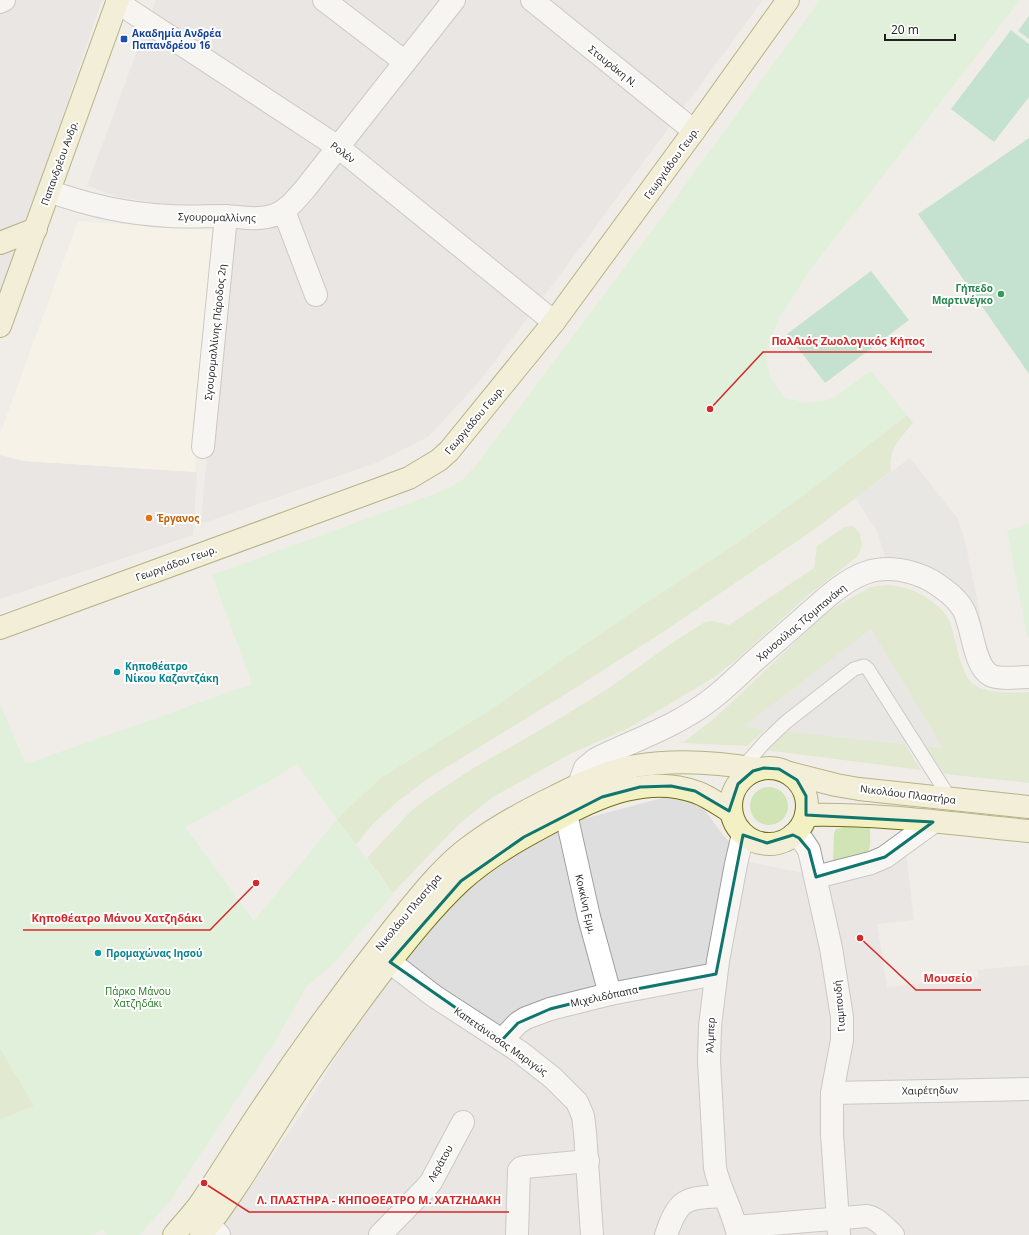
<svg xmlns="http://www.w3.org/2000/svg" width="1029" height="1235" font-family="'Open Sans',sans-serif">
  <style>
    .residential { fill: #dfdede }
    .education { fill: #fcf9e6 }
    .grass { fill: #d1e4b5 }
    .park { fill: #cdf4cb; fill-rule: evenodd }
    .pitch { fill: #90d6b3 }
    .parking { fill: #e1e1e1 }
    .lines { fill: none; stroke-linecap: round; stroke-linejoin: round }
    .lane-casing { stroke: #9e9e9e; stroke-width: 15 }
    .street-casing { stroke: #9e9e9e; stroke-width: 24 }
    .secondary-casing { stroke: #6e6d12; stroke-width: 24 }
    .lane { stroke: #fff; stroke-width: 13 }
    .street { stroke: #fff; stroke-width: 22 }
    .secondary { stroke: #f3f0c3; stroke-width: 22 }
    .marked { fill: none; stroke: #0f766e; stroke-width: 3; stroke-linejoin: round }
    .transit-dot { fill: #1a4fb4; stroke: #fff; stroke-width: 1.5 }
    .leisure-dot { fill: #2e9e5b; stroke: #fff; stroke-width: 1.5 }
    .food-dot { fill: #e8710a; stroke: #fff; stroke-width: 1.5 }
    .culture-dot { fill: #0f9aa8; stroke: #fff; stroke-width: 1.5 }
    .labels { text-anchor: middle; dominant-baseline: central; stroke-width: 4; stroke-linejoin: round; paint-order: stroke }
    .transit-label { font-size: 10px; font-weight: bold; fill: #164399; stroke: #fff; text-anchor: start }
    .street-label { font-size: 10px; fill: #212121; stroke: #fff }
    .leisure-label { font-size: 10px; font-weight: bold; fill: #27864d; stroke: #fff; text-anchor: end }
    .food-label { font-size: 10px; font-weight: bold; fill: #c56008; stroke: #fff; text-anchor: start }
    .culture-label { font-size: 10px; font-weight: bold; fill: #0d838f; stroke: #fff; text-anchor: start }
    .park-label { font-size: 10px; fill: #1b7519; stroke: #fff }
    .leader { fill: none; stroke: #d62828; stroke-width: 1.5 }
    .callout-dot { fill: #d62828; stroke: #fff; stroke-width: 1.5 }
    .callout-label { font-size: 11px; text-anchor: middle; font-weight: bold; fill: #d62828; stroke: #fff; stroke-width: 4; stroke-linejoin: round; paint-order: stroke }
  </style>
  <rect width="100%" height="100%" fill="#f0ede8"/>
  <g class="residential">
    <polygon points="0,0 102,0 13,261 0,295"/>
    <polygon points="156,0 763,0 554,283 479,382 428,437 378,462 201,524 228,209 164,204 119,197 87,186"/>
    <polygon points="0,455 25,461 197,472 193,535 0,599"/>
    <polygon points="677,794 701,805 723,835 749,862 803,873 823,880 906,854 914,920 877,924 887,987 978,977 978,970 1029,965 1029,1235 216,1235 230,1217 302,1113 374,996 444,911 498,864 538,839 583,819"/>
  </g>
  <polygon class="education" points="78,221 212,230 195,472 25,461 0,455 0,434"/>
  <g class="grass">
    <path d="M 907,415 L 913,423 C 900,439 888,449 891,471 L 815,529 L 663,632 L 569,692 L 429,778 L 397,802 L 373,824 L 345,858 L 337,819 L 370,787 L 382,777 L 488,711 L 638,608 L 738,542 L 809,491 Z"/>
    <polygon points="853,526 860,534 862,545 858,556 806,597 741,656 713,678 629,728 572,753 493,797 459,824 393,893 367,858 411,811 432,795 472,769 549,725 609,688 672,643 705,622 712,621 729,625 814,568 817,546 844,527"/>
    <path d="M 887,585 C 895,586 904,587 912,590 C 921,593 940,606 946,615 C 952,623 953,634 956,644 C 959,656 962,670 970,681 C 981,694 1013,693 1029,692 L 1029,783 L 944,774 L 925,746 L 943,747 L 744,727 L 766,729 L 747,746 L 682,743 L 711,721 L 733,701 L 828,611 L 870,587 Z"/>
    <polygon points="787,731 905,744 921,770 765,750"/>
    <circle cx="769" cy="806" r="19"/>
    <path d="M 844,827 L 870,828 C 870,834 871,845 869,850 C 864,862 844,860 833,861 L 834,833 L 836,829 Z"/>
    <polygon points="0,1048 34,1106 0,1120"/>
  </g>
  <g class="park">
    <path d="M 820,0 L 1020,0 L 810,270 L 779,318 L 766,353 L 769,375 L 784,397 L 806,403 L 831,399 L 871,371 L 907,415 L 809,491 L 738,542 L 638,608 L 488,711 L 382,777 L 337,819 L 393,894 L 332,965 L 306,987 L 278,1037 L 169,1202 L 140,1235 L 107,1235 L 103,1229 L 92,1235 L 0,1235 L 0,1120 L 34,1106 L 0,1048 L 0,704 L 26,764 L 252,684 L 212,575 L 434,494 L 450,487 L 462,480 L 478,463 L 659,221 ZM 297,764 L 337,819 L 254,921 L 185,827 L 266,783 Z"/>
    <polygon points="1029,523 1029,637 1027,637 1007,531"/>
  </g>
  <g class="pitch">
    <polygon points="1029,16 1029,39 1018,31"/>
    <polygon points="1011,30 1029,44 1029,97 994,142 951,109"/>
    <polygon points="1029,138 1029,374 918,214"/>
    <polygon points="871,271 909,320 825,383 787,334"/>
  </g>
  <g class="parking">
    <polygon points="910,458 958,519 964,537 977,598 983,630 975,632 971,614 895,559 885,557 877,531 868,517 855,498"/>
    <polygon points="871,629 943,748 743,727"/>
  </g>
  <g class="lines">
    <defs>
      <polyline id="lane" points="743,767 765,742 786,722 854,669 864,666 868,669 951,800"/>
      <g id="street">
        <polyline points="324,0 405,62"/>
        <polyline points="532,0 694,131"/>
        <polyline points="0,2 4,0"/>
        <polyline points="117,2 338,147 554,322"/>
        <path d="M 49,191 C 87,205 128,214 169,216 C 187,217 206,216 224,216 C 242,217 258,221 275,215 C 288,210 296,199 305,189 L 454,0"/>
        <polyline points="284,211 316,295"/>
        <polyline points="203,447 226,216"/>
        <path d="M 579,784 L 585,768 L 596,759 C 634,740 675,727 709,701 C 724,690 738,676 752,663 C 771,646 791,629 811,611 C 826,598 845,580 865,573 C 887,565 912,570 932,581 C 944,589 956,597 963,609 C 973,626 973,665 990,675 C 999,680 1019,677 1029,677"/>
        <polyline points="566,814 589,917 610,994"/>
        <polyline points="793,835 803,841 809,850 831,948 842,1017 842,1040 832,1093 832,1134 839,1235"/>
        <polyline points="816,877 871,863 885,857 933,822"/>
        <polyline points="390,962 434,996 520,1052 553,1078 577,1102 583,1116 585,1132 592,1235"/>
        <polyline points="502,1040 518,1023 526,1018 550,1009 610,994 716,974"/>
        <polyline points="832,1093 1029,1089"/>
        <polyline points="209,1225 219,1235"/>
        <path d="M 736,1227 L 867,1216 C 878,1218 885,1228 893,1235"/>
        <polyline points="380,1235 425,1189 431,1182 463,1122"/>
        <polyline points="517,1235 519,1170 521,1168 525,1167 588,1161"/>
        <path d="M 666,1235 C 679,1197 686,1198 723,1196"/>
        <path d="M 738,1235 C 733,1211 720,1191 715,1168 L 709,1061 L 710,1026 L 718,961 L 736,864 L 743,834"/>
      </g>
      <g id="secondary">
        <polyline points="0,243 36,229"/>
        <polyline points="0,326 118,0"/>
        <polyline points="0,628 409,478 439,460 449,451 554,322 694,131 788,0"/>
        <circle cx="769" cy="806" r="38"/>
        <polyline points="789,773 836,785 859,789 1029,807"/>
        <path d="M 806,815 C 880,813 955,824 1029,831"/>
        <path d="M 174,1235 C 183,1224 194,1213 202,1201 C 223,1170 242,1138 263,1107 C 305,1044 349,984 396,925 C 419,897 443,865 473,844 C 499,825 527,810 556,796 C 581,783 607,771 635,766 C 676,759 717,762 758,769"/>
        <path d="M 201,1235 C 231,1198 258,1152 284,1111 C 313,1065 345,1021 378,977 C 404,944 430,910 461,881 C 491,854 525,836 561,817 C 601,795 650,775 696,792 C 708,796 720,805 731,812"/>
      </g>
    </defs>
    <use href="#lane" class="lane-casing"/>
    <use href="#street" class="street-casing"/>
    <use href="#secondary" class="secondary-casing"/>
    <use href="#lane" class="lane"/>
    <use href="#street" class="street"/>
    <use href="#secondary" class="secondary"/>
  </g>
  <path d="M0 0H1029V1235H0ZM 764,768 L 779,769 L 797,780 L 806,796 L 806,815 L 933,822 L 885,857 L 816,877 L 809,850 L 799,838 L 793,835 L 767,843 L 743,835 L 716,974 L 610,994 L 550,1009 L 518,1023 L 502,1040 L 390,962 L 461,881 L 524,837 L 602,797 L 640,787 L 671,786 L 695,791 L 729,811 L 738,784 L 753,771 Z" fill="#f0ede8" fill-opacity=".55" fill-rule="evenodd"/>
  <path class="marked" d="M 764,768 L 779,769 L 797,780 L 806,796 L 806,815 L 933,822 L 885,857 L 816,877 L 809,850 L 799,838 L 793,835 L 767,843 L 743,835 L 716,974 L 610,994 L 550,1009 L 518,1023 L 502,1040 L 390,962 L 461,881 L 524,837 L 602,797 L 640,787 L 671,786 L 695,791 L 729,811 L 738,784 L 753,771 Z"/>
  <rect class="transit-dot" x="120" y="35" width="8" height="8" rx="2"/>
  <circle class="leisure-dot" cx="1001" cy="294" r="4"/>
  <circle class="food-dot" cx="149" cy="518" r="4"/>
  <g class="culture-dot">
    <circle cx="117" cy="672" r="4"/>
    <circle cx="98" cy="953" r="4"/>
  </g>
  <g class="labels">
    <g class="transit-label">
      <text x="132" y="33">Ακαδημία Ανδρέα<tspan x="132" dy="12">Παπανδρέου 16</tspan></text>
    </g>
    <g class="street-label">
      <text transform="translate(613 66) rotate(39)">Σταυράκη Ν.</text>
      <text transform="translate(343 152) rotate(37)">Ρολέν</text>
      <text transform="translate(59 163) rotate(-70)">Παπανδρέου Ανδρ.</text>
      <text transform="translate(671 163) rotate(-54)">Γεωργιάδου Γεωρ.</text>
      <text transform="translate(217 217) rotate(1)">Σγουρομαλλίνης</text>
      <text transform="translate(215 332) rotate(-84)">Σγουρομαλλίνης Πάροδος 2η</text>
      <text transform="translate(474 420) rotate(-50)">Γεωργιάδου Γεωρ.</text>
      <text transform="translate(176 563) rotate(-20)">Γεωργιάδου Γεωρ.</text>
      <text transform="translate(801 622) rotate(-40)">Χρυσούλας Τζομπανάκη</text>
      <text transform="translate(908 794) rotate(7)">Νικολάου Πλαστήρα</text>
      <text transform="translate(586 904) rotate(77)">Κοκκίνη Εμμ.</text>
      <text transform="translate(408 912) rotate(-50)">Νικολάου Πλαστήρα</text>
      <text transform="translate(604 996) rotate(-12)">Μιχελιδόπαπα</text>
      <text transform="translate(839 1006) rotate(-95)">Γιαμπουδή</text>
      <text transform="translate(710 1035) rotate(-88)">Άλμπερ</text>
      <text transform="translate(501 1041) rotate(35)">Καπετάνισσας Μαριγώς</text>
      <text transform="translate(930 1090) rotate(-1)">Χαιρέτηδων</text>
      <text transform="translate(440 1163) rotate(-61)">Λεράτου</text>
    </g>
    <g class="leisure-label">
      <text x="993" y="288">Γήπεδο<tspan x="993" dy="12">Μαρτινέγκο</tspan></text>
    </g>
    <g class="food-label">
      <text x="157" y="518">Έργανος</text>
    </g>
    <g class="culture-label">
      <text x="125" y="666">Κηποθέατρο<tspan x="125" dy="12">Νίκου Καζαντζάκη</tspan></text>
      <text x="106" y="953">Προμαχώνας Ιησού</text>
    </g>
    <g class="park-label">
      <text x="138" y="991">Πάρκο Μάνου<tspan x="138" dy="12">Χατζηδάκι</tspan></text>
    </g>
  </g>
  <path class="leader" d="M710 409L763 352H932M256 883L210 930H23M860 938L916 990H981M204 1183L249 1212H509"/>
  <g class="callout-dot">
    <circle cx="710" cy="409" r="4"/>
    <circle cx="256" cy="883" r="4"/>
    <circle cx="860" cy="938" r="4"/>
    <circle cx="204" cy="1183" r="4"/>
  </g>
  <g class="callout-label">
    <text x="848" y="345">ΠαλΑιός Ζωολογικός Κήπος</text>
    <text x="117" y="922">Κηποθέατρο Μάνου Χατζηδάκι</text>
    <text x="948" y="982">Μουσείο</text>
    <text x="379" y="1204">Λ. ΠΛΑΣΤΗΡΑ - ΚΗΠΟΘΕΑΤΡΟ Μ. ΧΑΤΖΗΔΑΚΗ</text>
  </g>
  <path d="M885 34v6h70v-6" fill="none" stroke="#212121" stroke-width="2"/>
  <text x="891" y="34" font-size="12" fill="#212121" stroke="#ffffff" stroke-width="3" paint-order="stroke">20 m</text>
</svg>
